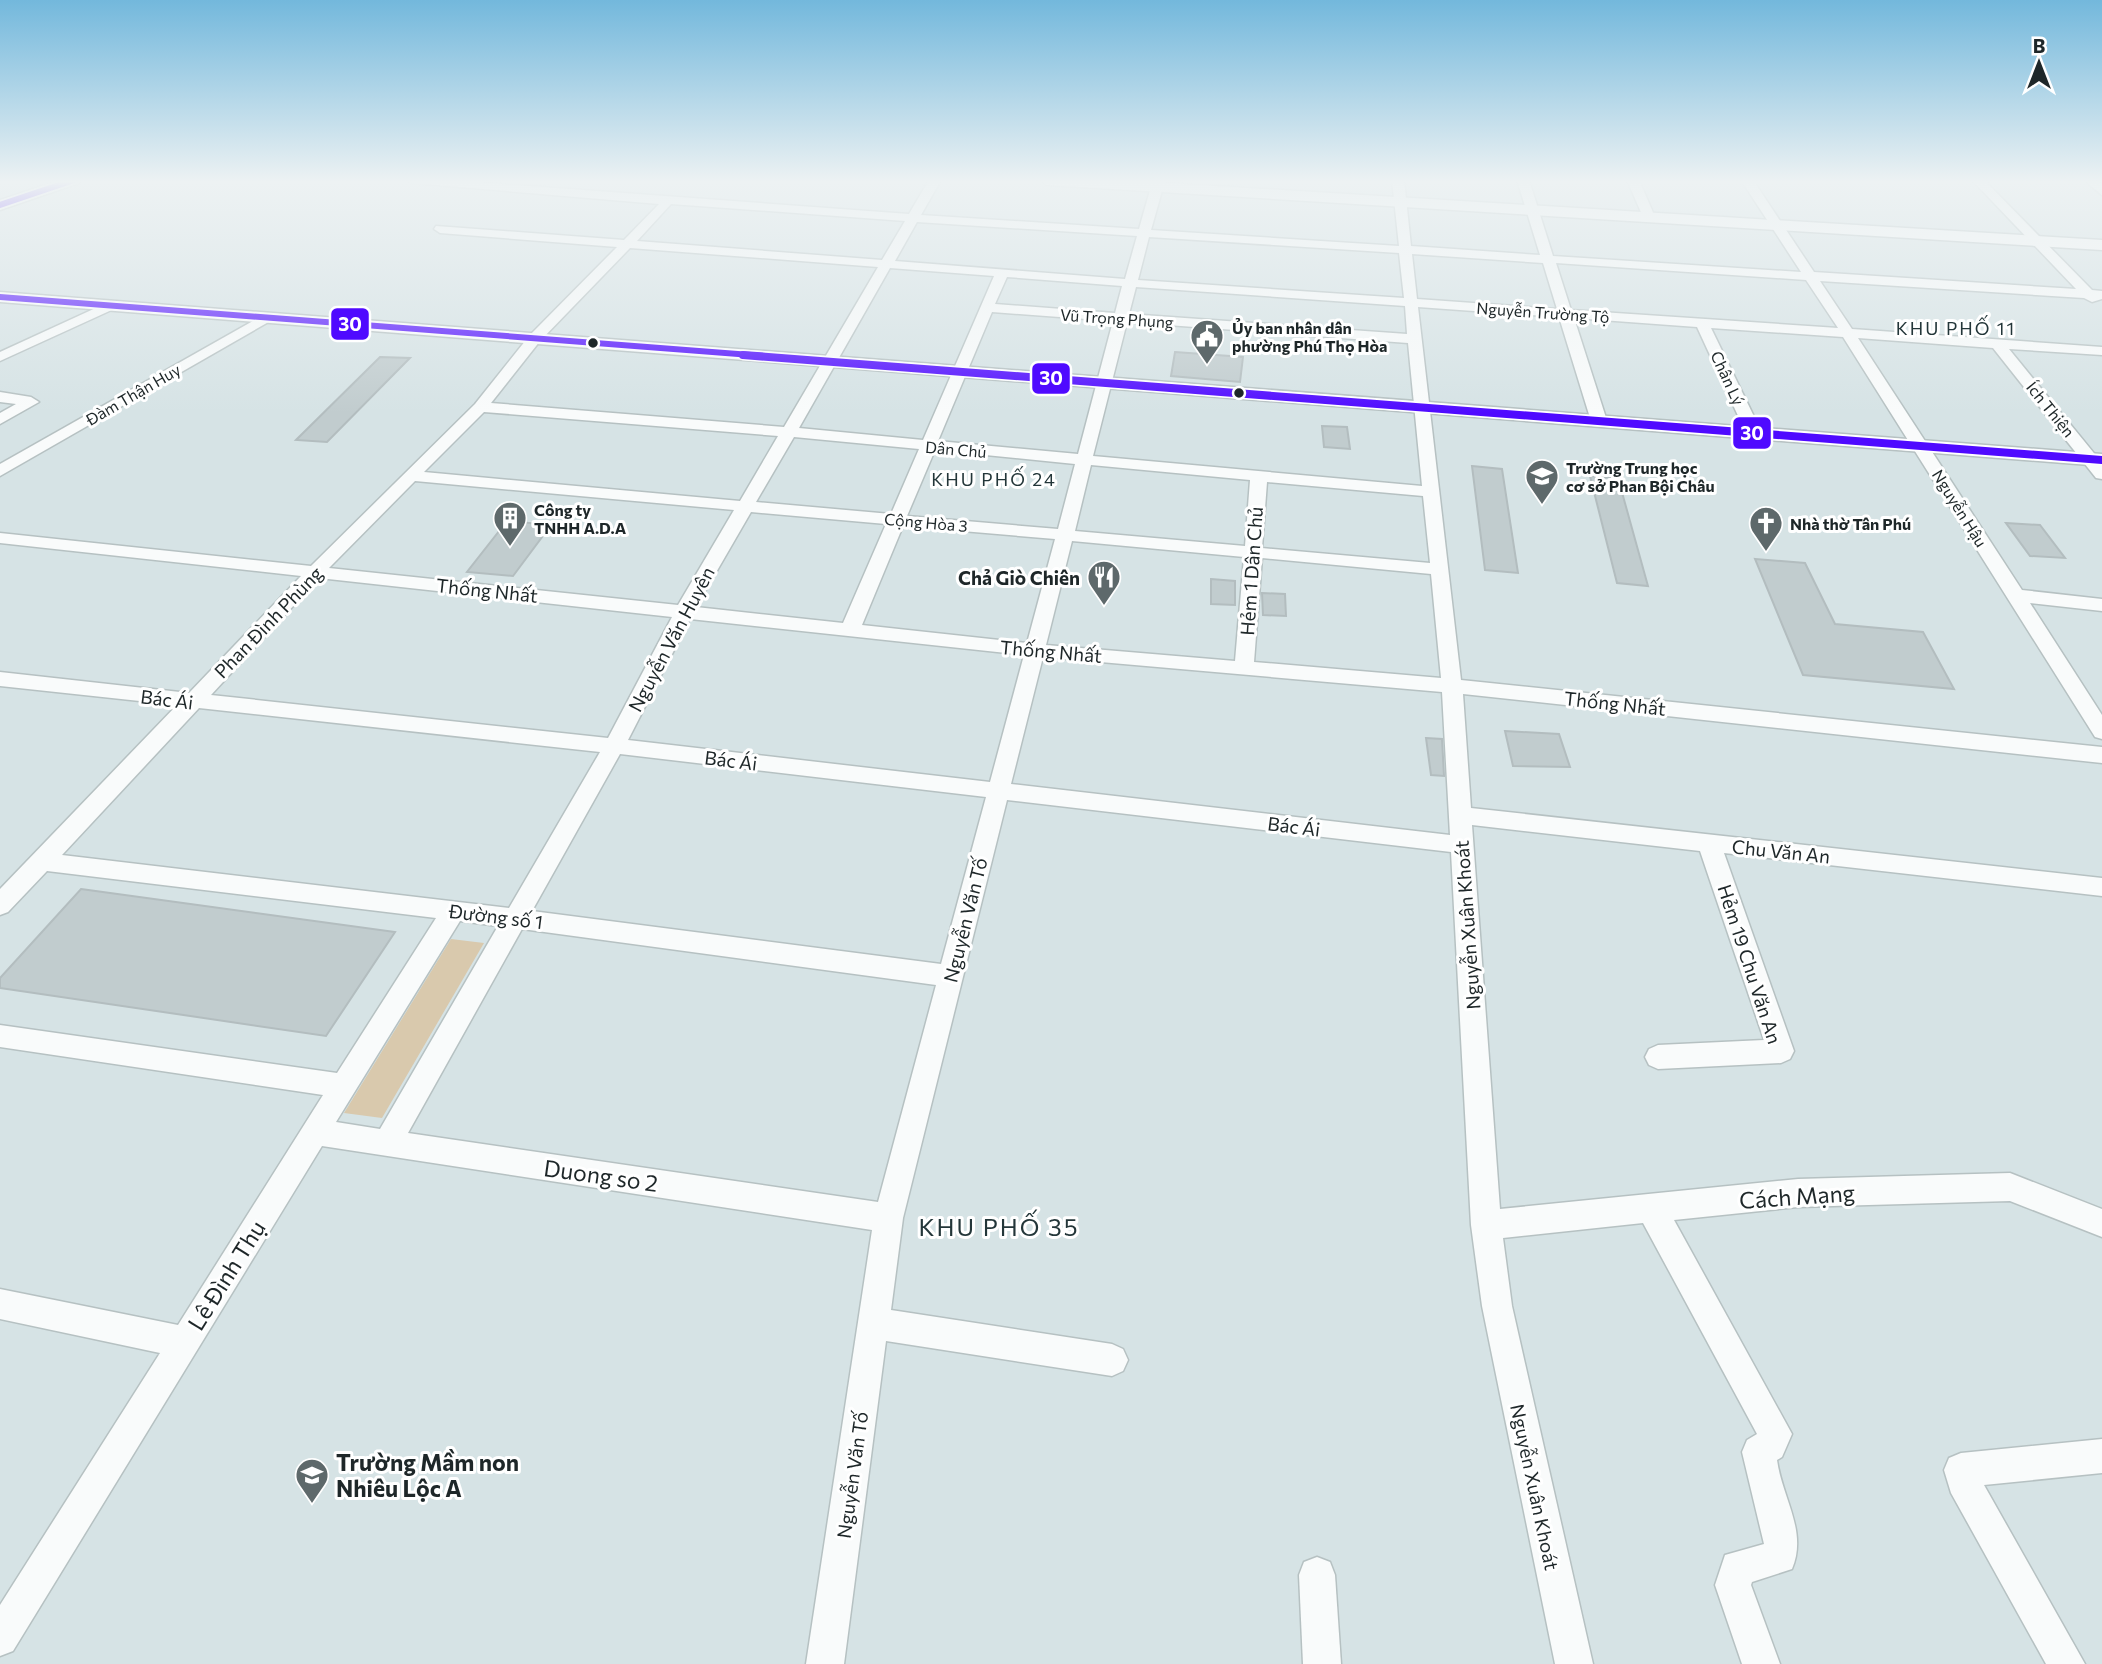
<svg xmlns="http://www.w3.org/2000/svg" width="2102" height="1664" font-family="Commissioner,sans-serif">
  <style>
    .green { fill: #d9c9ad }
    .building { fill: #c1ccce; stroke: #b3bdbf; stroke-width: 2 }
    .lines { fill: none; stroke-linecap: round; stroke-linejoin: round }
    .minor-casing { stroke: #b6c1c2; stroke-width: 3 }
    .tertiary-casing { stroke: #b6c1c2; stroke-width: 3 }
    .minor { fill: #f9fbfb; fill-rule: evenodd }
    .tertiary { fill: #f9fbfb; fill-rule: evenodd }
    .bus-1-far1-casing { stroke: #fff; stroke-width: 9 }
    .bus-1-casing { stroke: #fff; stroke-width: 11 }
    .bus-2-casing { stroke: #fff; stroke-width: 9 }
    .bus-1-far1 { stroke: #4f0aff; stroke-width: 6 }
    .bus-1 { stroke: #4f0aff; stroke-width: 8 }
    .bus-2 { stroke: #4f0aff; stroke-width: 6 }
    .bus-dot { fill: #1e2729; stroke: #fff; stroke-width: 2.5 }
    .labels { text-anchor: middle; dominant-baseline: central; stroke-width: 6; stroke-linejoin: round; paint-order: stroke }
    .far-street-label { font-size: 16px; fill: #1e2729; stroke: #fff }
    .far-poi-label { font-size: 16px; font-weight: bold; fill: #1e2729; stroke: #fff; text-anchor: start }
    .far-neighbourhood-label { font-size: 18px; letter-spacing: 2px; fill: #233639; stroke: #fff }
    .street-label { font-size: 19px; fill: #1e2729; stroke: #fff }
    .poi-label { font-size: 19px; font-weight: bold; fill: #1e2729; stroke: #fff; text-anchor: end }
    .near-street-label { font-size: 23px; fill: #1e2729; stroke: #fff }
    .near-poi-label { font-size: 23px; font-weight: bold; fill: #1e2729; stroke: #fff; text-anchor: start }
    .near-neighbourhood-label { font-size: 24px; letter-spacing: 2px; fill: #233639; stroke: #fff }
    .line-badge { stroke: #fff; stroke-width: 2.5 }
    .badge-label { font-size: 19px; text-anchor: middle; font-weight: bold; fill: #fff }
  </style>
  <rect width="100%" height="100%" fill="#d6e3e5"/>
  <polygon class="green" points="451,939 484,943 382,1118 344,1113"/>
  <g class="building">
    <polygon points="1175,352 1243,357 1240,382 1171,376"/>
    <polygon points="380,357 410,358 327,442 296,440"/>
    <polygon points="1322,426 1347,427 1350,449 1324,447"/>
    <polygon points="1472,466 1502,469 1518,573 1485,570"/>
    <polygon points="1590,476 1618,478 1648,586 1617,583"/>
    <polygon points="507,521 551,525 513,576 467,572"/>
    <polygon points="2006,523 2040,525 2065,558 2030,556"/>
    <polygon points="1755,559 1805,563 1835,624 1923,632 1954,689 1803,675"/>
    <polygon points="1211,579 1235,581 1235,605 1211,604"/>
    <polygon points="1262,593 1285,594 1286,616 1263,615"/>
    <polygon points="1505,731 1559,734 1570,767 1513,766"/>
    <polygon points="1426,738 1442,739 1444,776 1431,775"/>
    <polygon points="81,889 395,932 326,1036 0,988 0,978"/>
  </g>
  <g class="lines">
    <defs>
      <g id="minor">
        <path d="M 406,180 L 446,180 L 909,214 L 929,180 L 941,180 L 921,215 L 1139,229 L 1153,180 L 1165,180 L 1151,230 L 1399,246 L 1392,180 L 1404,180 L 1411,246 L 1540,255 L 1517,180 L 1529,180 L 1553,256 L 1801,272 L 1741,180 L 1753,180 L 1814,272 L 2076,289 L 1972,180 L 1984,180 L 2092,290 L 2102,291 L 2102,299 L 2092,302 L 2084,298 L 1820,281 L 1852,329 L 2102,347 L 2102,355 L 2009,349 L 2102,463 L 2102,479 L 2096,478 L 1993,348 L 1858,338 L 2022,590 L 2102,599 L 2102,611 L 2030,603 L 2102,715 L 2102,739 L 2095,737 L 1843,337 L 1711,328 L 1762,433 L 1754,438 L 1746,433 L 1697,327 L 1574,318 L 1607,421 L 1599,426 L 1591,421 L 1559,317 L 1418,307 L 1461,680 L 2102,747 L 2102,763 L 1463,694 L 1471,808 L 2102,878 L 2102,896 L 1724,853 L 1794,1051 L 1790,1059 L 1781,1063 L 1658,1069 L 1649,1065 L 1645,1057 L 1649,1049 L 1658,1045 L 1764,1040 L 1700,851 L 1472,825 L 1500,1209 L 1798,1179 L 2010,1173 L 2102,1209 L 2102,1237 L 2010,1201 L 1798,1207 L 1674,1220 L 1792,1434 L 1782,1457 L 1777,1460 C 1782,1498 1808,1531 1792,1569 L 1752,1582 L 1751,1585 L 1780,1664 L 1742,1664 L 1715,1585 L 1725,1555 L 1764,1544 L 1742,1452 L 1747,1440 L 1757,1434 L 1643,1223 L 1503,1238 L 1512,1306 L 1593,1664 L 1555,1664 L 1482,1306 L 1471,1225 L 1451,852 L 1007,800 L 903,1218 L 891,1310 L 1112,1344 L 1123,1349 L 1128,1360 L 1123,1371 L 1112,1376 L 886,1341 L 844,1664 L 806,1664 L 872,1230 L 322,1146 L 13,1651 L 0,1656 L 0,1605 L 160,1353 L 0,1319 L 0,1289 L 178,1325 L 323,1095 L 0,1047 L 0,1025 L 337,1073 L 436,918 L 47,871 L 8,912 L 0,915 L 0,889 L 177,705 L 0,686 L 0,672 L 189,693 L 301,576 L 0,543 L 0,533 L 311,566 L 475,404 L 530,335 L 617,247 L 440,233 L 434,229 L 436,226 L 624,240 L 659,204 L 412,183 ZM 671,204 L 905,221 L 882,260 L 637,241 ZM 917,222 L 1137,236 L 1125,279 L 895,261 ZM 1149,237 L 1399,253 L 1404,298 L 1138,280 ZM 630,248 L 878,267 L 784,427 L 491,403 L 540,341 ZM 1412,254 L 1543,263 L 1557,309 L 1417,299 ZM 1556,263 L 1806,280 L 1838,328 L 1571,310 ZM 890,268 L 994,276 L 923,440 L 799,428 ZM 1007,277 L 1122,286 L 1115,313 L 995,304 ZM 1136,287 L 1405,306 L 1407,334 L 1129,314 ZM 992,312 L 1113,321 L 1078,454 L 938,441 ZM 1127,322 L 1408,343 L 1422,486 L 1093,456 ZM 484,412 L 778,436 L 740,501 L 424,472 ZM 794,437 L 919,449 L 891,514 L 756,502 ZM 935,450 L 1075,464 L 1058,529 L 907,516 ZM 1091,465 L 1250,480 L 1245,546 L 1075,531 ZM 415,481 L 734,510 L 678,605 L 329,568 ZM 1267,482 L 1423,496 L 1430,563 L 1262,548 ZM 751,512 L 886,524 L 843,623 L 696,607 ZM 903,526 L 1055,539 L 1027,643 L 862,625 ZM 1072,541 L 1244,557 L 1235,661 L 1046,645 ZM 1262,558 L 1431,574 L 1441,678 L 1254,662 ZM 319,578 L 672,617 L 608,738 L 211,695 ZM 690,619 L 1024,655 L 990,782 L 628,740 ZM 1043,657 L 1442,692 L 1450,835 L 1011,784 ZM 199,708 L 600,752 L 509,908 L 62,855 ZM 620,754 L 986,797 L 941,964 L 532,911 ZM 460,921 L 498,926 L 380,1129 L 336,1122 ZM 522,929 L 936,985 L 878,1202 L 408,1133 Z"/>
        <polygon points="1627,180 1639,180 1655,217 1653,220 1643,217"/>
        <polygon points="2084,180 2096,180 2102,185 2102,195"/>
        <polygon points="111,301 118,305 116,308 0,361 0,352"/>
        <polygon points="267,313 272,314 272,320 0,476 0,464"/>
        <polygon points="0,392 31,397 39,402 0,424 0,413 16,404 0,402"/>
        <polygon points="2102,1439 2102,1473 1984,1485 2085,1664 2046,1664 1951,1493 1944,1470 1949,1458 1961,1453"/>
        <polygon points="1317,1557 1330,1562 1335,1575 1341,1664 1303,1664 1299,1575 1304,1562"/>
      </g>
      <g id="tertiary">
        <polygon points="60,180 82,180 79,183 0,210 0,200"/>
        <polygon points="1040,180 1116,180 2102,240 2102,250 1047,185"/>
        <polygon points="0,292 2102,454 2102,466 0,302"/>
      </g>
    </defs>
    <use href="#minor" class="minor-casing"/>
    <use href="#tertiary" class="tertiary-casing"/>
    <use href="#minor" class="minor"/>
    <use href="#tertiary" class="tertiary"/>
    <defs>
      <polyline id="bus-1-far1" points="0,297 765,356"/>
      <polyline id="bus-1" points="743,355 2102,460"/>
      <polyline id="bus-2" points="0,205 74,180"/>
    </defs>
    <use href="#bus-1-far1" class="bus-1-far1-casing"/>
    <use href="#bus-1" class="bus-1-casing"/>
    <use href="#bus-2" class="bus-2-casing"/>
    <use href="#bus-1-far1" class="bus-1-far1"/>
    <use href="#bus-1" class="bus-1"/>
    <use href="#bus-2" class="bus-2"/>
  </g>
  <linearGradient id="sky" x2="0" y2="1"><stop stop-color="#73b8dc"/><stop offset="0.44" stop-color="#edf2f3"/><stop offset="1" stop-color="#edf2f3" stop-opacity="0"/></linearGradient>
  <rect width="2102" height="413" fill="url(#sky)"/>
  <defs>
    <symbol id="civic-pin" viewBox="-11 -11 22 30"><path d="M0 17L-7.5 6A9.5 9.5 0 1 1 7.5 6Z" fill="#5e696b" stroke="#fff"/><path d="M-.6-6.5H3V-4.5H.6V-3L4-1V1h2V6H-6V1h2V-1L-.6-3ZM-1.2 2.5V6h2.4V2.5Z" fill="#fff"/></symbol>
    <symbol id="school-pin" viewBox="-11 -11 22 30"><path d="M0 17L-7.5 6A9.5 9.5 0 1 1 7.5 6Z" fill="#5e696b" stroke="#fff"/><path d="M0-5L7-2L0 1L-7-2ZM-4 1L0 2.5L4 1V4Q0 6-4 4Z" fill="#fff"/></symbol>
    <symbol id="building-pin" viewBox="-11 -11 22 30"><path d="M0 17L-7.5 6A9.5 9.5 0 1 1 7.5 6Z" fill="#5e696b" stroke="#fff"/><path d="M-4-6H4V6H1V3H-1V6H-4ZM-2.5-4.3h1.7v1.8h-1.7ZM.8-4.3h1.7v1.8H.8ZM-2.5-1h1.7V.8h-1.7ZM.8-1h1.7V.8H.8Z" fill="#fff"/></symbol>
    <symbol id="church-pin" viewBox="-11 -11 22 30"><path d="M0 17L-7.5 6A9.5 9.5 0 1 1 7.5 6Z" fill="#5e696b" stroke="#fff"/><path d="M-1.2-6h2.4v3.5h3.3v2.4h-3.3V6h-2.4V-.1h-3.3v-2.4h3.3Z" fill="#fff"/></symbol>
    <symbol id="restaurant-pin" viewBox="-11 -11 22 30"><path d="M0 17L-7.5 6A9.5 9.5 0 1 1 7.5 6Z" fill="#5e696b" stroke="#fff"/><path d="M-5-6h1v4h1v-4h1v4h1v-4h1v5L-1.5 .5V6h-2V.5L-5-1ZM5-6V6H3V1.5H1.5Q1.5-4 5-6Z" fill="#fff"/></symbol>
  </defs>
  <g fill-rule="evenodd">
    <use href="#civic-pin" x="1188" y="317" width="38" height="52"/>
    <use href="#school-pin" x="1523" y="457" width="38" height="52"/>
    <use href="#building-pin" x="491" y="499" width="38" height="52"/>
    <use href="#church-pin" x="1747" y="504" width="38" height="52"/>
    <use href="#restaurant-pin" x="1085" y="558" width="38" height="52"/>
    <use href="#school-pin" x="293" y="1456" width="38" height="52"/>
  </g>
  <g class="bus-dot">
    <circle cx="593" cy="343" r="6"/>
    <circle cx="1239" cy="393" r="6"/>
  </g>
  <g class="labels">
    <g class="far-street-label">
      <text transform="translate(1543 312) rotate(4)">Nguyễn Trường Tộ</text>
      <text transform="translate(1117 318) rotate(4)">Vũ Trọng Phụng</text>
      <text transform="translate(1728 378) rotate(65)">Chân Lý</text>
      <text transform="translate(133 394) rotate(-30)">Đàm Thận Huy</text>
      <text transform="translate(2051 409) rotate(51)">Ích Thiện</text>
      <text transform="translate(956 449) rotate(5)">Dân Chủ</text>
      <text transform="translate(1960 508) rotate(58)">Nguyễn Hậu</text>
      <text transform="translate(926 522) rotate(5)">Cộng Hòa 3</text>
    </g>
    <g class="far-poi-label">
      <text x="1232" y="327">Ủy ban nhân dân<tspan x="1232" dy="18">phường Phú Thọ Hòa</tspan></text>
      <text x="1566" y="467">Trường Trung học<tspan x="1566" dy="18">cơ sở Phan Bội Châu</tspan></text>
      <text x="534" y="509">Công ty<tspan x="534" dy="18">TNHH A.D.A</tspan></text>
      <text x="1790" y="523">Nhà thờ Tân Phú</text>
    </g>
    <g class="far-neighbourhood-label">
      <text x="1956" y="328">KHU PHỐ 11</text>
      <text x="994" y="479">KHU PHỐ 24</text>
    </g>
    <g class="street-label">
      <text transform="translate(1251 571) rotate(-86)">Hẻm 1 Dân Chủ</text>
      <text transform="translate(487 590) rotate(6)">Thống Nhất</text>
      <text transform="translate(268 622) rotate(-46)">Phan Đình Phùng</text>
      <text transform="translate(671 639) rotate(-62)">Nguyễn Văn Huyên</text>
      <text transform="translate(1051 651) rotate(5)">Thống Nhất</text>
      <text transform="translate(167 699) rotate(7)">Bác Ái</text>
      <text transform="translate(1615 703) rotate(6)">Thống Nhất</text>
      <text transform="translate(731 760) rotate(7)">Bác Ái</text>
      <text transform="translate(1294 826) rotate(7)">Bác Ái</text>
      <text transform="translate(1781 851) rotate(6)">Chu Văn An</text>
      <text transform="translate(496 916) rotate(7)">Đường số 1</text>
      <text transform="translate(965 920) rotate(-76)">Nguyễn Văn Tố</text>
      <text transform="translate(1467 925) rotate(-94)">Nguyễn Xuân Khoát</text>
      <text transform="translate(1750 964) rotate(72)">Hẻm 19 Chu Văn An</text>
      <text transform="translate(852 1475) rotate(-82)">Nguyễn Văn Tố</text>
      <text transform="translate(1535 1487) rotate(78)">Nguyễn Xuân Khoát</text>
    </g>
    <g class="poi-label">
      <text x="1080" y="577">Chả Giò Chiên</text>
    </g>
    <g class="near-street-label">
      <text transform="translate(601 1175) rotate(8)">Duong so 2</text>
      <text transform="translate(1797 1196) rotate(-4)">Cách Mạng</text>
      <text transform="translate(226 1275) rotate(-58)">Lê Đình Thụ</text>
    </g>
    <g class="near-poi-label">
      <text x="336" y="1462">Trường Mầm non<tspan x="336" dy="26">Nhiêu Lộc A</tspan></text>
    </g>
    <g class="near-neighbourhood-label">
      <text x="999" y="1226">KHU PHỐ 35</text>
    </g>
  </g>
  <g class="line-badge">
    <rect x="330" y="307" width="40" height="34" rx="7" fill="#4f0aff"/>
    <rect x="1031" y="362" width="40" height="33" rx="7" fill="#4f0aff"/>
    <rect x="1732" y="416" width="40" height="34" rx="7" fill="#4f0aff"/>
  </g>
  <g class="badge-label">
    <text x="350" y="331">30</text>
    <text x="1051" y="385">30</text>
    <text x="1752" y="440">30</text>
  </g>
  <g transform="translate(2039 63)" stroke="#ffffff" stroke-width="5" paint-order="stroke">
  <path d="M0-5L12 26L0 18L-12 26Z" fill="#1e2729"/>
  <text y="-10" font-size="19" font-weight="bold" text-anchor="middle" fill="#1e2729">B</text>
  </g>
</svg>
